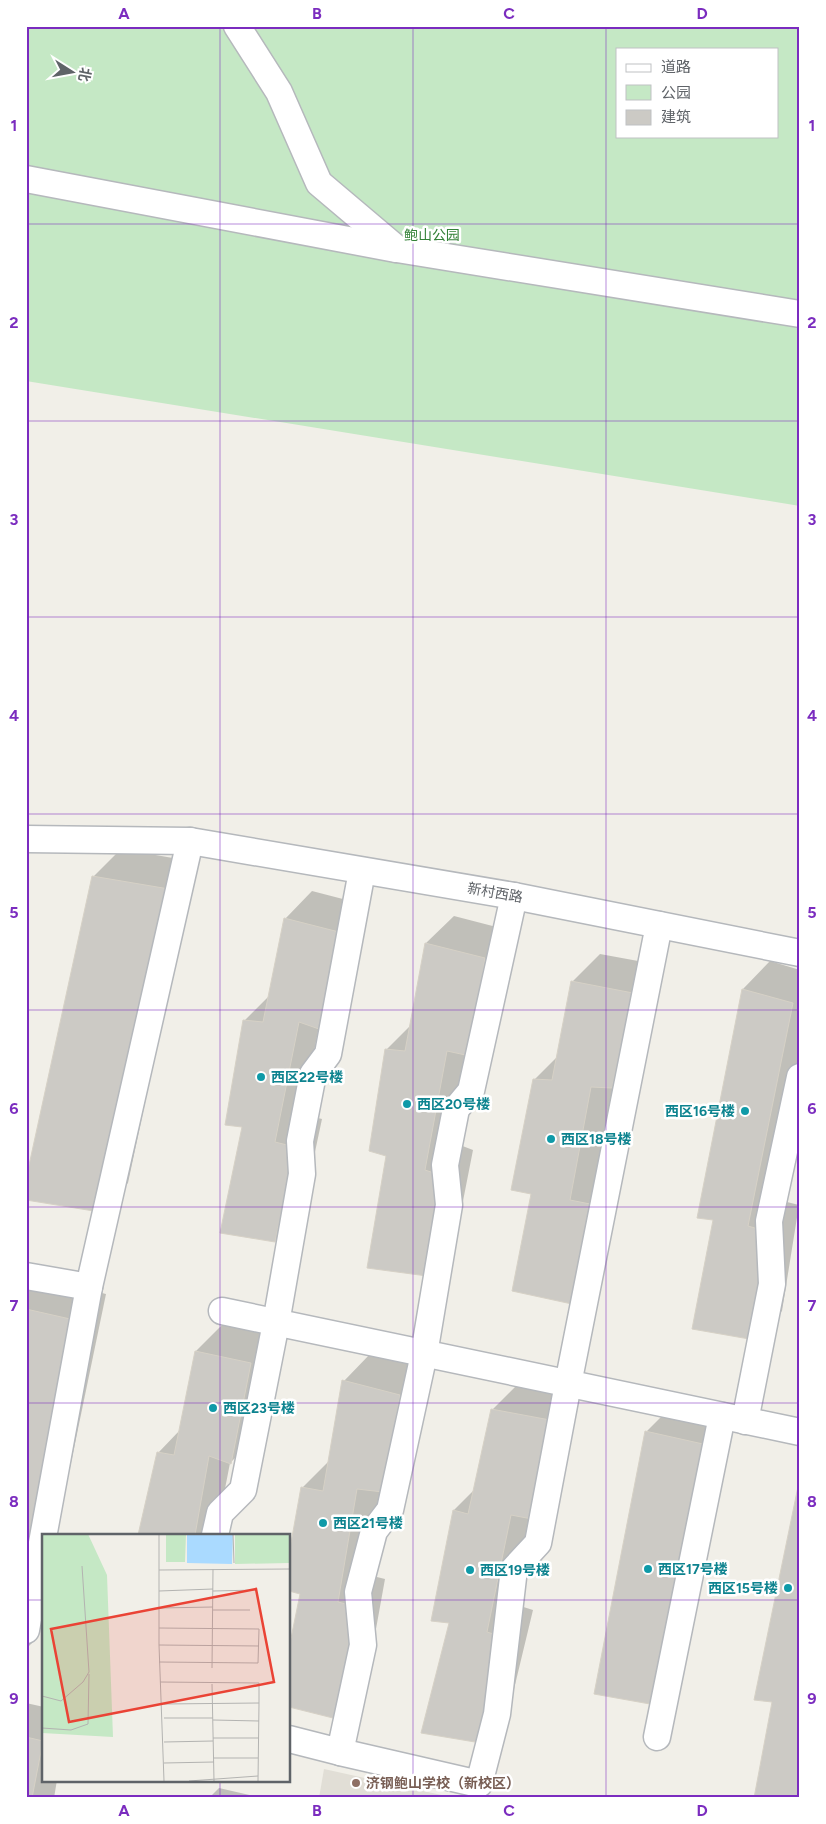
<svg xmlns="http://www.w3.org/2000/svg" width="826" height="1824" font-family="Figtree,'Noto Sans SC',sans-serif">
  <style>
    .education { fill: #e1ded6 }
    .green { fill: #c5e8c5; fill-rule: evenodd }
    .shadow { fill: #0003 }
    .building { fill: #cccac5; stroke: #d6d1c6 }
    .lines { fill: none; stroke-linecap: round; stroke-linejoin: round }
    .minor-casing { stroke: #b5b8bc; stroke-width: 29 }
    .minor { stroke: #fff; stroke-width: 26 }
    .grid { fill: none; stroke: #7b2cbf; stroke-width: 1; stroke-opacity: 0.55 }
    .culture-dot { fill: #0f9aa8; stroke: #fff; stroke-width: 2 }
    .education-dot { fill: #8d6e63; stroke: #fff; stroke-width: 2 }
    .labels { text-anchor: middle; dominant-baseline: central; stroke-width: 5; stroke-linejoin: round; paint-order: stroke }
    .park-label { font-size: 14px; fill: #348238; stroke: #fff }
    .street-label { font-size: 14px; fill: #5f6368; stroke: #fff }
    .culture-label { font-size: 14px; font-weight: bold; fill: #0d838f; stroke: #fff; text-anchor: start }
    .education-label { font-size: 14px; font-weight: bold; fill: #785e54; stroke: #fff; text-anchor: start }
    .inset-road { fill: none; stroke: #b3b3b1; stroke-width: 1 }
    .view { fill: #ea4335; fill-opacity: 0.15; stroke: #ea4335; stroke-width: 2.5 }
    .inset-edge { fill: none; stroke: #5f6368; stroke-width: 2.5 }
    .neatline { fill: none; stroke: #7b2cbf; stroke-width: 2 }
    .grid-label { font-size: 16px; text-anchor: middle; font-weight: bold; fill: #7b2cbf }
  </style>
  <rect width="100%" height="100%" fill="#f1efe8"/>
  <polygon class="education" points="324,1769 455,1798 319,1798"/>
  <path class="green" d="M 26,26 L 800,26 L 800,506 L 26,381 ZM 617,49 L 777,49 L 777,136 L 617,136 Z"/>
  <g class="shadow">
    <polygon points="121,849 196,862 128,1183 100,1210 94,876"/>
    <polygon points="312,891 366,905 346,1000 319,1026 302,1114 322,1119 302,1213 274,1241 244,1126 244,1021 269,996 285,919"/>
    <polygon points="454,916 512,931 452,1142 473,1150 454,1247 387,1155 386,1050 411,1025 426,943"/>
    <polygon points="600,954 660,965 640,1059 613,1086 597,1173 600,1275 533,1193 534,1080 558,1056 572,982"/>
    <polygon points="770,961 800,970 800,1077 775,1199 799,1205 782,1311 754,1338 714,1218 699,1217 743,989"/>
    <polygon points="33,1276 106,1294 34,1641 26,1649 26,1283"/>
    <polygon points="224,1323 278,1335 258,1435 230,1463 216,1535 139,1535 158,1453 180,1430 196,1351"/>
    <polygon points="371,1353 427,1368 380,1490 365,1574 385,1579 365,1690 337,1717 289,1706 289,1654 301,1593 289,1590 289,1561 302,1488 330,1460 344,1381"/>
    <polygon points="520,1382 577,1392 514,1604 533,1610 508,1714 450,1622 454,1510 475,1489 492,1410"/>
    <polygon points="674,1404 730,1417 677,1675 650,1703 596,1693 647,1431"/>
    <polygon points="26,1703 44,1707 44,1780 57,1780 54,1798 26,1798"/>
    <polygon points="219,1788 263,1798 209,1798"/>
  </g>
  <g class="building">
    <polygon points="92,876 169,889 100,1212 26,1200 26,1179"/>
    <polygon points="284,918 339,932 319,1029 299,1022 275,1142 295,1147 275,1242 220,1233 242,1127 225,1125 243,1020 263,1022"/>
    <polygon points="425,943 485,958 470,1056 447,1051 425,1170 446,1177 427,1276 367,1268 386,1156 369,1151 385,1049 405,1051"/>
    <polygon points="571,981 633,993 612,1088 591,1087 570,1200 590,1204 572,1304 512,1291 531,1194 511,1190 533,1079 552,1080"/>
    <polygon points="742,989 793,1003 748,1226 772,1233 755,1340 692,1329 713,1220 697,1218"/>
    <polygon points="26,1309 79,1321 26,1575"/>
    <polygon points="195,1351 251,1363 231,1464 209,1456 195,1535 138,1535 157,1452 174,1455"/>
    <polygon points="342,1380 400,1395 383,1492 357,1489 338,1602 358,1607 337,1719 289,1707 289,1648 300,1594 289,1591 289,1554 301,1487 323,1491"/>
    <polygon points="491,1409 550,1420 532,1519 511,1515 487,1632 506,1638 481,1743 421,1733 449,1623 431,1621 453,1510 468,1514"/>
    <polygon points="645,1431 703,1444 650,1704 594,1694"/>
    <polygon points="800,1477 800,1798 754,1798 772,1702 754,1700"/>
    <polygon points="26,1737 43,1741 32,1798 26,1798"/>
  </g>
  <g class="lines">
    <defs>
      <g id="minor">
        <polyline points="237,26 279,92 319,183 397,249 800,314"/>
        <polyline points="26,179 396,249"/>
        <polyline points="26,839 190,841 514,896 800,953"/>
        <polyline points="26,1276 89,1287"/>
        <polyline points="222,1311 800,1432"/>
        <polyline points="745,1421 772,1284 769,1221 800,1077"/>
        <polyline points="215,1535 220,1513 243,1490 276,1323 302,1174 300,1141 313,1074 328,1054 362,871"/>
        <polyline points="26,1630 89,1287 190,841"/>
        <polyline points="657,1737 722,1416"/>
        <polyline points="289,1739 340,1752 479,1784 497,1714 514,1569 538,1543 568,1384 659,925"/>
        <polyline points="340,1752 363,1645 358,1592 374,1531 390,1510 424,1354 449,1205 445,1165 456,1109 471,1091 514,896"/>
      </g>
    </defs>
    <use href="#minor" class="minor-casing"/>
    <use href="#minor" class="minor"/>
  </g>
  <path class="grid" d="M 220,26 L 220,1535M 413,26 L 413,1798M 606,26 L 606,1798M 26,224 L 800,224M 26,421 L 800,421M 26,617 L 800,617M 26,814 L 800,814M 26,1010 L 800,1010M 26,1207 L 800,1207M 26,1403 L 800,1403M 26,1600 L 44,1600M 289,1600 L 800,1600M 220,1780 L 220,1798"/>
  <g class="culture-dot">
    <circle cx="261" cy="1077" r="5"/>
    <circle cx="407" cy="1104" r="5"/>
    <circle cx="745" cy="1111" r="5"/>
    <circle cx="551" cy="1139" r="5"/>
    <circle cx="213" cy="1408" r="5"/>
    <circle cx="323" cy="1523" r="5"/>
    <circle cx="648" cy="1569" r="5"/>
    <circle cx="470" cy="1570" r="5"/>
    <circle cx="788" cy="1588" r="5"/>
  </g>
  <circle class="education-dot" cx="356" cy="1783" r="5"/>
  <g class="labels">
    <g class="park-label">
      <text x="432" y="235">鲍山公园</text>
    </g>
    <g class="street-label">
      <text transform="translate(495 893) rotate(10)">新村西路</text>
    </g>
    <g class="culture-label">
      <text x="271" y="1077">西区22号楼</text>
      <text x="417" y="1104">西区20号楼</text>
      <text x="735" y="1111" text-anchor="end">西区16号楼</text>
      <text x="561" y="1139">西区18号楼</text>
      <text x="223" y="1408">西区23号楼</text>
      <text x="333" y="1523">西区21号楼</text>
      <text x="658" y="1569">西区17号楼</text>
      <text x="480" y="1570">西区19号楼</text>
      <text x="778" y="1588" text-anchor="end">西区15号楼</text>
    </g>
    <g class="education-label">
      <text x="366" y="1783">济钢鲍山学校（新校区）</text>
    </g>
  </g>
  <g transform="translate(42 1534)">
    <rect width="248" height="248" fill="#f1efe8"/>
    <path d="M 0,0 L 46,0 L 65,41 L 71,203 L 0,199 ZM 124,0 L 144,0 L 143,28 L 124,28 ZM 193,0 L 247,0 L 247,29 L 193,30 Z" fill="#c5e8c5"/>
    <path d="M 145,0 L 191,0 L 190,30 L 145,29 Z" fill="#aadaff"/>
    <path class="inset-road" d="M 117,0 L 117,111 L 122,247M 191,0 L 192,29M 117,36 L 248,35M 117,57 L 171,55M 171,57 L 215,56M 117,74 L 171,73M 171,76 L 208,76M 117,94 L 217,95 L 216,129 L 117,128M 117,111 L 217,112M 170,134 L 171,35M 118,148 L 217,149 L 217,169M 170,150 L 172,247M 0,162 L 19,167 L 41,148 L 47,138 L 40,32M 122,170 L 217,169 L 216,247M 122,184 L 171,184M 171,186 L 217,187M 0,194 L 29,196 L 46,190 L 47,140M 171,204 L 217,204M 122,208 L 171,207M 172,224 L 216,224M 122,229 L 172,228M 147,247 L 216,242"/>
    <path class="view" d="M 214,55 L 232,148 L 27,188 L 9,95 Z"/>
    <rect width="248" height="248" class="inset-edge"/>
  </g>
  <rect width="826" height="1824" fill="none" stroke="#ffffff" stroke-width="55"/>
  <rect x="616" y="48" width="162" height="90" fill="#ffffff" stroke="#bfc1c3"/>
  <rect x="626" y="64" width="25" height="8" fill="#ffffff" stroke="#bfc1c3"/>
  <text x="661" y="72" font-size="15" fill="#5f6368">道路</text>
  <rect x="626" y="85" width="25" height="15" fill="#c5e8c5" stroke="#bfc1c3"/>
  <text x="661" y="98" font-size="15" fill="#5f6368">公园</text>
  <rect x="626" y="110" width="25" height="15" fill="#cccac5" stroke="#bfc1c3"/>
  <text x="661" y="122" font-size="15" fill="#5f6368">建筑</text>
  <g transform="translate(72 72) rotate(101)" stroke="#ffffff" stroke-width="4" paint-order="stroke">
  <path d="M0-4L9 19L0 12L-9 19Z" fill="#5f6368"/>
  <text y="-8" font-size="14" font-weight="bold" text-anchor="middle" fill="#5f6368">北</text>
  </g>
  <rect x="28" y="28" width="770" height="1768" class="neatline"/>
  <g class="grid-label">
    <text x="124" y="19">A</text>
    <text x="317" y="19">B</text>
    <text x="509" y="19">C</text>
    <text x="702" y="19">D</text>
    <text x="14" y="131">1</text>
    <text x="812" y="131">1</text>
    <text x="14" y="328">2</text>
    <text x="812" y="328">2</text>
    <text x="14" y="525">3</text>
    <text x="812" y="525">3</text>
    <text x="14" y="721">4</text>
    <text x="812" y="721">4</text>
    <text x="14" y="918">5</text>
    <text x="812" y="918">5</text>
    <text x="14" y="1114">6</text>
    <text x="812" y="1114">6</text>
    <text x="14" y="1311">7</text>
    <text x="812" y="1311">7</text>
    <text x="14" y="1507">8</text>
    <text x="812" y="1507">8</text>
    <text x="14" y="1704">9</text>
    <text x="812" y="1704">9</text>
    <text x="124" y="1816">A</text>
    <text x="317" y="1816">B</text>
    <text x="509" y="1816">C</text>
    <text x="702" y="1816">D</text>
  </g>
</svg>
